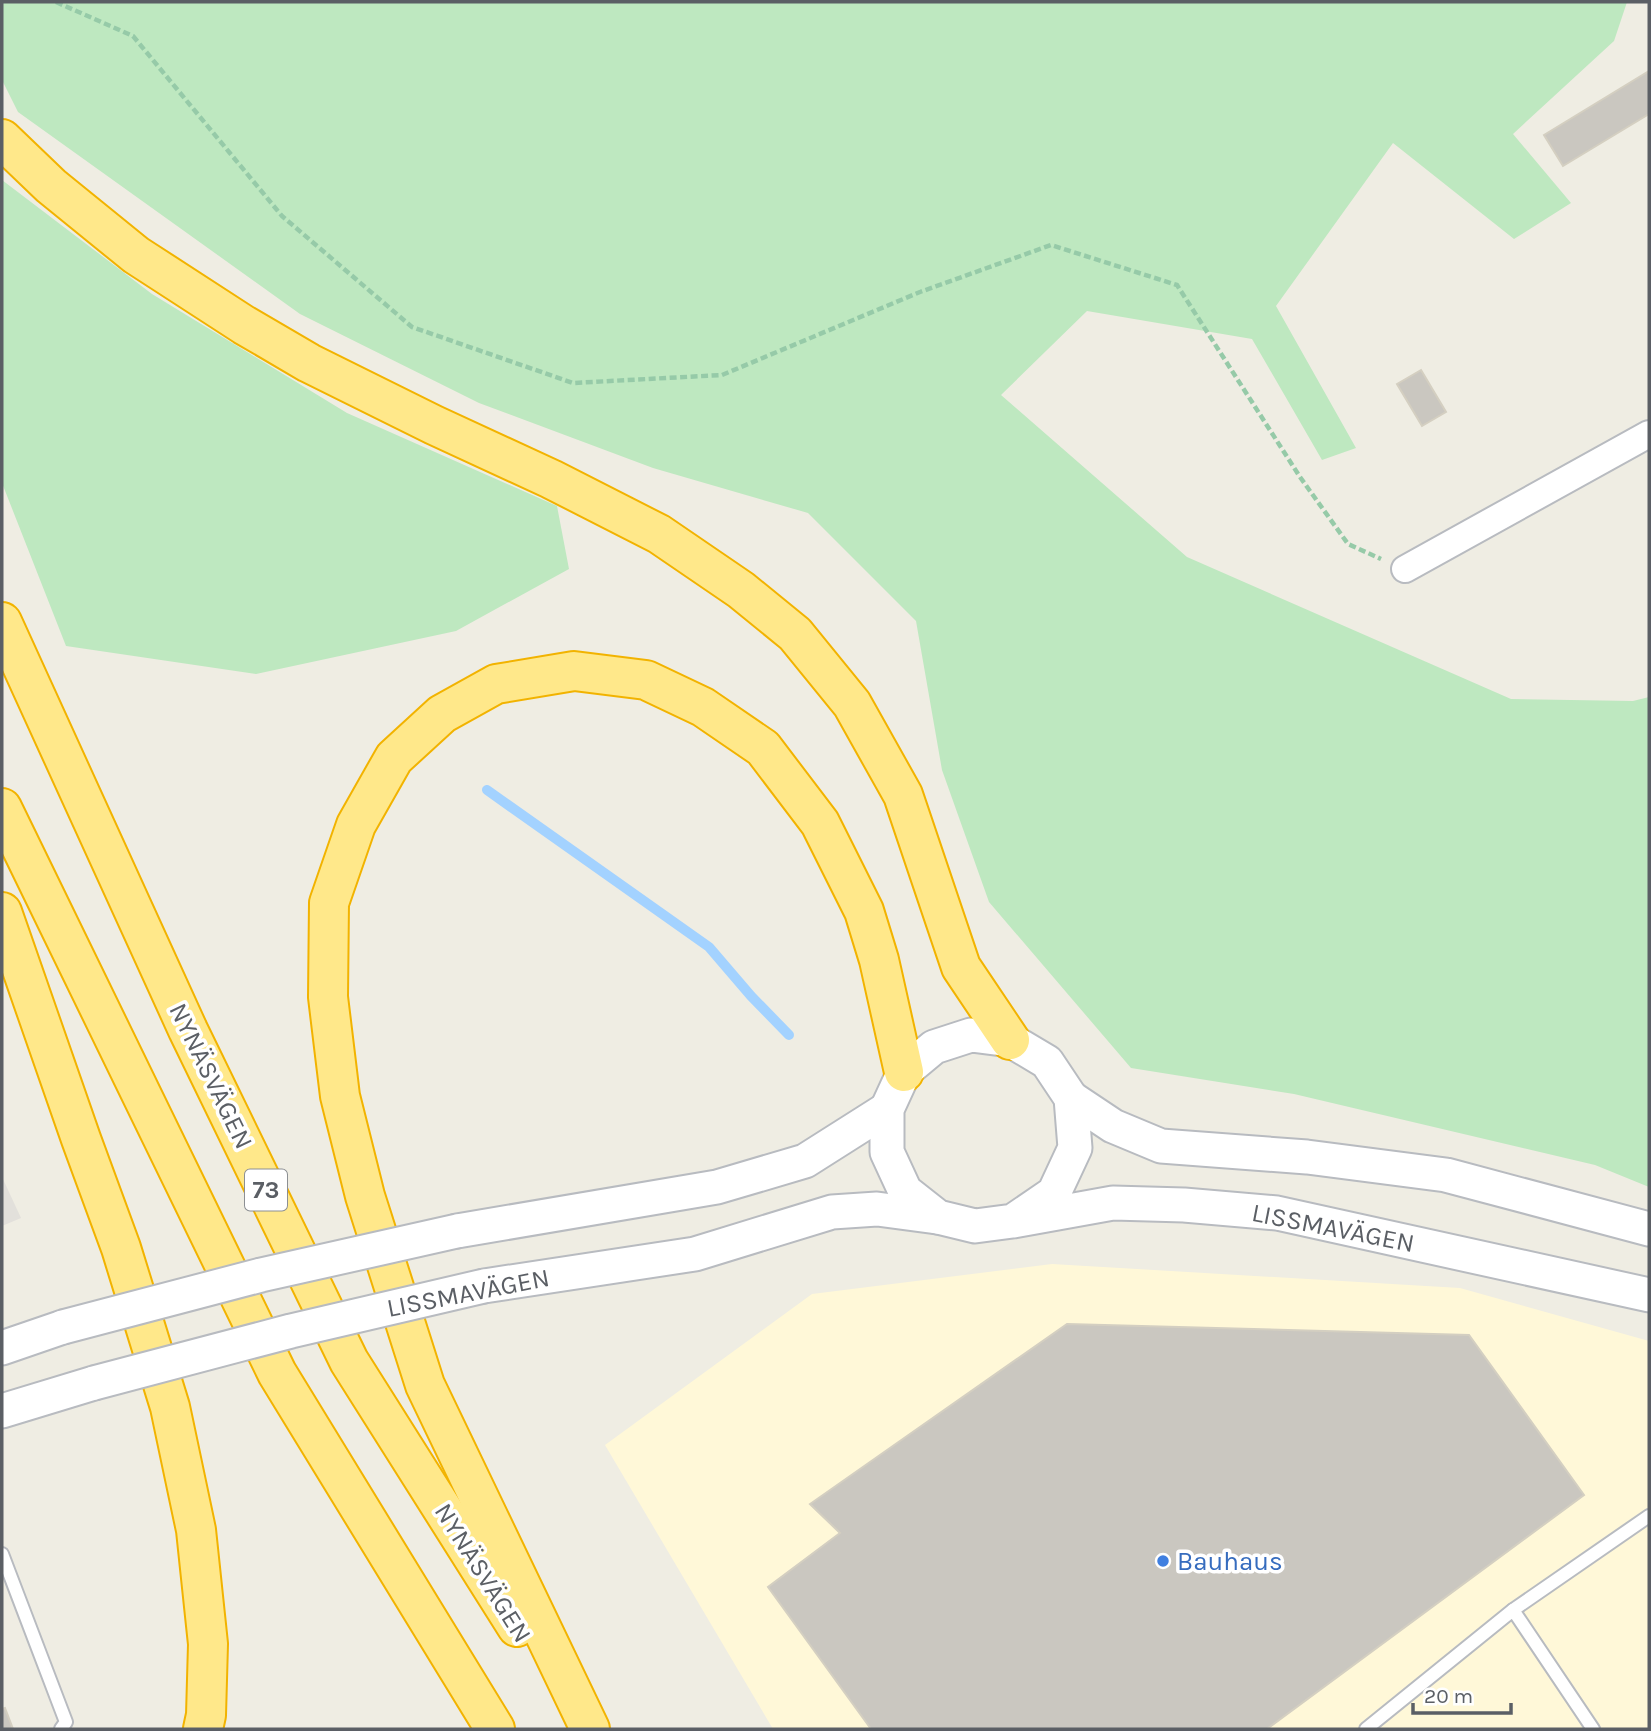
<svg xmlns="http://www.w3.org/2000/svg" width="1651" height="1731" font-family="Karla,sans-serif">
  <style>
    .commercial { fill: #fff8d8 }
    .industrial { fill: #e2e0db }
    .green { fill: #bee8c0 }
    .lines { fill: none; stroke-linecap: round; stroke-linejoin: round }
    .stream { stroke: #a3d2ff; stroke-width: 10 }
    .building { fill: #cac7c0; stroke: #d4cfc1; stroke-width: 2 }
    .service-casing { stroke: #b8bbc0; stroke-width: 16 }
    .minor-casing { stroke: #b8bbc0; stroke-width: 30 }
    .tertiary-casing { stroke: #b8bbc0; stroke-width: 37 }
    .motorway-casing { stroke: #f2b300; stroke-width: 42 }
    .path { stroke: #96caa8; stroke-width: 4.5; stroke-dasharray: 7 3.5; stroke-linecap: butt }
    .service { stroke: #fff; stroke-width: 12 }
    .minor { stroke: #fff; stroke-width: 26 }
    .tertiary { stroke: #fff; stroke-width: 33 }
    .motorway { stroke: #ffe88a; stroke-width: 38 }
    .tertiary-bridge-casing { stroke: #b8bbc0; stroke-width: 37; stroke-linecap: butt }
    .tertiary-bridge { stroke: #fff; stroke-width: 33 }
    .shop-dot { fill: #3f7fe0; stroke: #fff; stroke-width: 2.5 }
    .labels { text-anchor: middle; dominant-baseline: central; stroke-width: 7; stroke-linejoin: round; paint-order: stroke }
    .shield { fill: #fff; stroke: #8c8f93; stroke-width: 2 }
    .shield-label { font-size: 24px; font-weight: bold; fill: #5b5f65 }
    .street-label { font-size: 26px; fill: #5b5f65; stroke: #fff }
    .shop-label { font-size: 26px; fill: #366cbe; stroke: #fff; text-anchor: start }
  </style>
  <rect width="100%" height="100%" fill="#efede3"/>
  <polygon class="commercial" points="1052,1264 1460,1288 1649,1341 1649,1729 773,1729 605,1445 812,1294"/>
  <polygon class="industrial" points="2,1177 21,1218 2,1226"/>
  <g class="green">
    <polygon points="2,2 1627,2 1614,41 1513,134 1571,203 1514,239 1393,143 1276,306 1356,448 1322,460 1252,339 1087,311 1001,395 1187,557 1511,699 1633,701 1649,697 1649,1187 1595,1165 1294,1094 1131,1068 989,902 942,770 916,621 808,513 653,468 479,403 300,314 18,112 2,80"/>
    <polygon points="2,180 152,294 347,413 557,506 569,569 456,631 256,674 66,646 2,483"/>
  </g>
  <g class="lines">
    <polyline class="stream" points="487,790 709,947 751,996 789,1035"/>
  </g>
  <g class="building">
    <polygon points="1649,71 1649,114 1563,166 1544,135"/>
    <polygon points="1421,370 1446,412 1422,426 1397,384"/>
    <polygon points="1067,1324 1469,1335 1584,1495 1267,1729 871,1729 768,1587 840,1533 810,1504"/>
    <polygon points="5,1708 13,1729 2,1729 2,1709"/>
  </g>
  <g class="lines">
    <defs>
      <g id="service">
        <polyline points="2,1554 66,1722 61,1729"/>
        <polyline points="1513,1610 1649,1516"/>
        <polyline points="1366,1729 1513,1610 1593,1729"/>
      </g>
      <polyline id="minor" points="1405,569 1649,434"/>
      <g id="tertiary">
        <polyline points="1071,1098 1113,1126 1161,1146 1307,1157 1446,1175 1649,1229"/>
        <polyline points="1013,1221 1054,1193 1075,1148 1071,1098 1047,1062 1010,1040 971,1035 934,1047 904,1072 887,1109 887,1152 905,1191 938,1217 975,1226 1013,1221 1113,1203 1184,1205 1277,1213 1649,1295"/>
        <polyline points="457,1231 717,1187 805,1161 887,1109"/>
        <polyline points="484,1286 695,1254 832,1212 877,1209 937,1217"/>
        <polyline points="2,1348 63,1327"/>
        <polyline points="2,1411 94,1383"/>
      </g>
      <g id="motorway">
        <polyline points="2,139 51,186 136,255 244,325 309,363 434,425 551,479 659,534 741,590 795,634 852,704 903,795 961,967 1010,1040"/>
        <polyline points="2,622 188,1030 349,1361 517,1627"/>
        <polyline points="2,808 277,1373 495,1729"/>
        <polyline points="2,912 81,1139 121,1248 170,1407 196,1530 208,1644 206,1715 203,1729"/>
        <polyline points="590,1729 425,1385 365,1196 340,1096 328,997 329,903 356,825 394,758 442,714 496,684 574,671 646,680 703,707 763,748 820,823 864,911 879,960 904,1072"/>
      </g>
    </defs>
    <use href="#service" class="service-casing"/>
    <use href="#minor" class="minor-casing"/>
    <use href="#tertiary" class="tertiary-casing"/>
    <use href="#motorway" class="motorway-casing"/>
    <polyline class="path" points="56,2 133,36 282,216 412,327 573,383 722,375 920,292 1051,245 1177,285 1300,477 1348,544 1381,559"/>
    <use href="#service" class="service"/>
    <use href="#minor" class="minor"/>
    <use href="#tertiary" class="tertiary"/>
    <use href="#motorway" class="motorway"/>
    <defs>
      <g id="tertiary-bridge">
        <polyline points="63,1327 261,1275 457,1231"/>
        <polyline points="94,1383 291,1331 484,1286"/>
      </g>
    </defs>
    <use href="#tertiary-bridge" class="tertiary-bridge-casing"/>
    <use href="#tertiary-bridge" class="tertiary-bridge"/>
  </g>
  <circle class="shop-dot" cx="1163" cy="1561" r="7"/>
  <g class="labels">
    <rect class="shield" x="245" y="1169.5" width="42" height="41" rx="5"/>
    <g class="shield-label">
      <text x="266" y="1190">73</text>
    </g>
    <g class="street-label">
      <text transform="translate(211 1076) rotate(64)">NYNÄSVÄGEN</text>
      <text transform="translate(1333 1228) rotate(11)">LISSMAVÄGEN</text>
      <text transform="translate(468 1293) rotate(-11)">LISSMAVÄGEN</text>
      <text transform="translate(483 1573) rotate(58)">NYNÄSVÄGEN</text>
    </g>
    <g class="shop-label">
      <text x="1177" y="1561">Bauhaus</text>
    </g>
  </g>
  <rect width="1651" height="1731" fill="none" stroke="#5b5f65" stroke-width="7"/>
  <path d="M1413 1703v10h98v-10" fill="none" stroke="#5b5f65" stroke-width="3.5"/>
  <text x="1424" y="1703" font-size="21" fill="#5b5f65" stroke="#ffffff" stroke-width="5" paint-order="stroke">20 m</text>
</svg>
